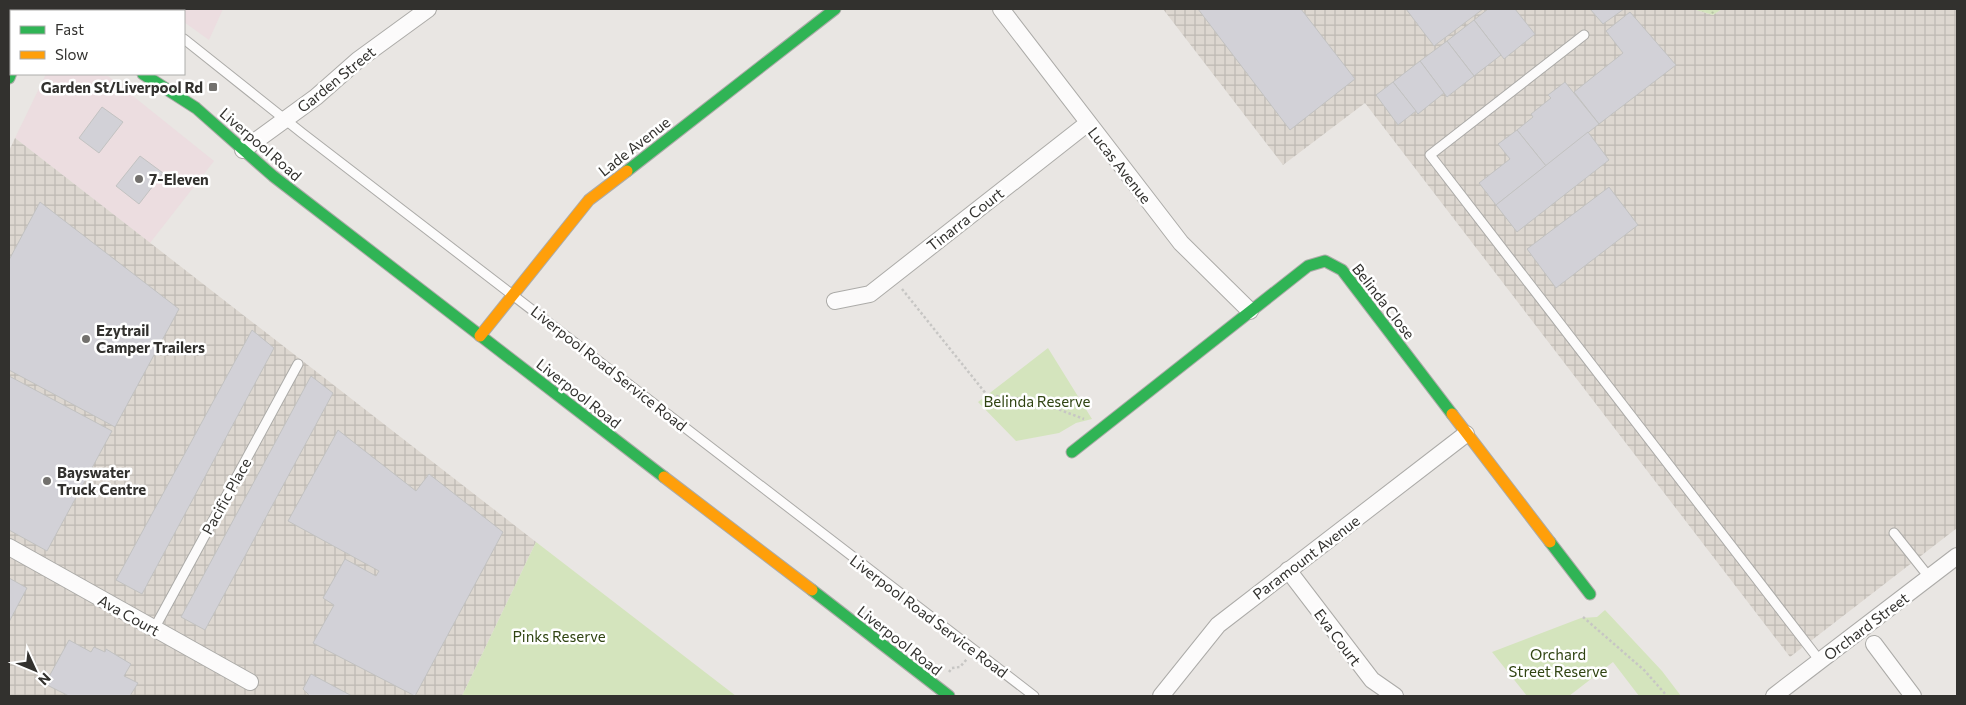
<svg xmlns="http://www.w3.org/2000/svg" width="1966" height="705" font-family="Commissioner,sans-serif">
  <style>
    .commercial { fill: #ecdde0 }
    .industrial { fill: url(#industrial-grid) }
    .grass { fill: url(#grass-dots) }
    .park { fill: #d4e4bd }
    .building { fill: #d2d1d7; stroke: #c2c2c1 }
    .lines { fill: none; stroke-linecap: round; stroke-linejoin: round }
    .lane-casing { stroke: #acaba8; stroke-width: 11 }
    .street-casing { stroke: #acaba8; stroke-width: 18 }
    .fast-casing { stroke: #acaba8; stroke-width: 13 }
    .slow-casing { stroke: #acaba8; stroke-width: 13 }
    .path { stroke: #c7c6c4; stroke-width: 2.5; stroke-dasharray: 2.5 2.5; stroke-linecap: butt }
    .lane { stroke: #fcfbfb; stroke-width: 9 }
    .street { stroke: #fcfbfb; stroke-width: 16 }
    .fast { stroke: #30b455; stroke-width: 11 }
    .slow { stroke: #ff9f0a; stroke-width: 11 }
    .poi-dot { fill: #72706d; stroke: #fff; stroke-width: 2 }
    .labels { text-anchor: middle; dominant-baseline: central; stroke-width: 5; stroke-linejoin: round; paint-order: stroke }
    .street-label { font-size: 15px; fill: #32312e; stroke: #fff }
    .poi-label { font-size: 15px; font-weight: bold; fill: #32312e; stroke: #fff; text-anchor: start }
    .park-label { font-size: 15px; fill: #304412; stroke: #fff }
  </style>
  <defs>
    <pattern id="industrial-grid" width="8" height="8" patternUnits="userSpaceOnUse" patternTransform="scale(1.25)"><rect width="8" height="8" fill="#ddd7d0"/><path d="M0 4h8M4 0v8" fill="none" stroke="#beb9b3"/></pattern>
    <pattern id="grass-dots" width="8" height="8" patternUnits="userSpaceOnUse" patternTransform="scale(1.25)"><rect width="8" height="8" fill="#d4e4bd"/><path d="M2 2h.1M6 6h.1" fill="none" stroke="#b6c4a3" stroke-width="1.8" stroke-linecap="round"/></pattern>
  </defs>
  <rect width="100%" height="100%" fill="#e9e6e3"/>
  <g class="commercial">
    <polygon points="167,9 223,9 209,40 184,22 184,11 170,11"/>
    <polygon points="46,74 90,74 108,76 214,161 150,243 15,138"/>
  </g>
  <g class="industrial">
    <polygon points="1163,9 1693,9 1713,15 1722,9 1957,9 1957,528 1790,657 1365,103 1283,165"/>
    <polygon points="15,138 536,542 462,696 9,696 9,151"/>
  </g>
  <polygon class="grass" points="1693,9 1722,9 1713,15"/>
  <g class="park">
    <polygon points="1048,348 1092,419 1076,423 1059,433 1016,441 978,402"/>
    <polygon points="536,542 736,696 462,696"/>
    <polygon points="1605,610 1662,671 1681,696 1639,696 1613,662 1569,696 1527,696 1492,652 1581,618 1597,617"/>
  </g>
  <g class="building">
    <polygon points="1198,9 1301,9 1355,79 1290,130"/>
    <polygon points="1406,9 1483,9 1434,46"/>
    <polygon points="1488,9 1515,9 1535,34 1504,59 1474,20"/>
    <polygon points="1590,9 1624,9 1603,24"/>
    <polygon points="1630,12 1676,65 1599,124 1574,92 1623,53 1606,31"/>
    <polygon points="1474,20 1501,55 1474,76 1447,41"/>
    <polygon points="1447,41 1474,76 1447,97 1420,61"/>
    <polygon points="1420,61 1444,93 1418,114 1393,82"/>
    <polygon points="1393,82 1416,111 1398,125 1376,95"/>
    <polygon points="1565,82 1599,124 1546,166 1517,130 1533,117 1531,114 1551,98 1548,95"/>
    <polygon points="102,107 123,122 99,153 79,138"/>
    <polygon points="1517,130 1546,166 1496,205 1479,183 1510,159 1498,144"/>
    <polygon points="1588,132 1609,160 1517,232 1496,205"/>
    <polygon points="140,156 163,173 139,204 116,186"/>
    <polygon points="1609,187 1638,225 1556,288 1527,249"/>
    <polygon points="40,202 179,309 115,427 9,370 9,260"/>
    <polygon points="252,330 274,348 142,594 116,580"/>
    <polygon points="9,376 112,431 47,551 9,530"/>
    <polygon points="311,376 333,393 205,630 181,617"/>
    <polygon points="338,430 416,491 429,474 503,532 415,696 313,643 334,605 323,598 345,559 376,576 379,571 288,521"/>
    <polygon points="9,578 27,588 9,622"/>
    <polygon points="69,640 91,652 94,647 105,652 106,649 131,664 124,676 138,683 130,696 69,696 45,684"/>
    <polygon points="311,674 352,696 310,696 303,689"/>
  </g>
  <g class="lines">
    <defs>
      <g id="lane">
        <polyline points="145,9 148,11"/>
        <polyline points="1584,35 1430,155 1820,661"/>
        <polyline points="184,39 302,133 1034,696"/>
        <polyline points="1894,533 1929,577"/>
        <polyline points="154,629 298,364"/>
      </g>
      <g id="street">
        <polyline points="1001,9 1181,243 1250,311"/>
        <polyline points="243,150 316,97 358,60 428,9"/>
        <polyline points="835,301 870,294 1088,123"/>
        <polyline points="9,547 250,682"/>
        <polyline points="1288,570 1372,680 1395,696"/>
        <polyline points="1874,644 1913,696"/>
        <polyline points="1161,696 1218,625 1466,434"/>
        <polyline points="1774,696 1957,556"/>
      </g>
      <g id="fast">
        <polyline points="58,9 61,11"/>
        <polyline points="41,11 42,9"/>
        <polyline points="143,74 196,108 273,176 664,477"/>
        <polyline points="9,78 11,73"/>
        <polyline points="627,171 835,9"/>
        <polyline points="1072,452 1308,266 1325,261 1342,270 1452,414"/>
        <polyline points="1550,542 1590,594"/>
        <polyline points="812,590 949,696"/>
      </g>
      <g id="slow">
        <polyline points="99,9 102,11"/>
        <polyline points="480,336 589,200 627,171"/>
        <polyline points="1452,414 1550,542"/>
        <polyline points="664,477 812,590"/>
      </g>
    </defs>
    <use href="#lane" class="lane-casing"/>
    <use href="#street" class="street-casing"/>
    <use href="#fast" class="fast-casing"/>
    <use href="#slow" class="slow-casing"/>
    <g class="path">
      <polyline points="902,289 987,395 1034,400 1084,419"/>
      <polyline points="1583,617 1644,670 1667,696"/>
      <polyline points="949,672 952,668 960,667 967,659"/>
    </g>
    <use href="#lane" class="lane"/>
    <use href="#street" class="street"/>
    <use href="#fast" class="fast"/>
    <use href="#slow" class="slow"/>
  </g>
  <g class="poi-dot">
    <rect x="208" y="82" width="10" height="10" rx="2.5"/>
    <circle cx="139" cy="179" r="5"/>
    <circle cx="86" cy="339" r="5"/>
    <circle cx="47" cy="481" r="5"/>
  </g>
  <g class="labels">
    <g class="street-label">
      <text transform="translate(336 79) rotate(-39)">Garden Street</text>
      <text transform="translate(261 144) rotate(41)">Liverpool Road</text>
      <text transform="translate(634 146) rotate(-38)">Lade Avenue</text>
      <text transform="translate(1120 165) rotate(52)">Lucas Avenue</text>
      <text transform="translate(965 219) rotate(-38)">Tinarra Court</text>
      <text transform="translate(1384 301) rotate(52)">Belinda Close</text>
      <text transform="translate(609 368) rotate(38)">Liverpool Road Service Road</text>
      <text transform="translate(579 393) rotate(38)">Liverpool Road</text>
      <text transform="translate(226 496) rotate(-61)">Pacific Place</text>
      <text transform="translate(1306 557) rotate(-37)">Paramount Avenue</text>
      <text transform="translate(129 615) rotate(29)">Ava Court</text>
      <text transform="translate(929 616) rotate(37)">Liverpool Road Service Road</text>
      <text transform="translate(1866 626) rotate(-37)">Orchard Street</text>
      <text transform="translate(1338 637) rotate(53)">Eva Court</text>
      <text transform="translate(900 640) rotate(38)">Liverpool Road</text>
    </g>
    <g class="poi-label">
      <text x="203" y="87" text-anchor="end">Garden St/Liverpool Rd</text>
      <text x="149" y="179">7-Eleven</text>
      <text x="96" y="330">Ezytrail<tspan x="96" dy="17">Camper Trailers</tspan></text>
      <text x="57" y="472">Bayswater<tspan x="57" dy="17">Truck Centre</tspan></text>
    </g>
    <g class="park-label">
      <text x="1037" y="401">Belinda Reserve</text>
      <text x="559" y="636">Pinks Reserve</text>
      <text x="1558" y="654">Orchard<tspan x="1558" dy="17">Street Reserve</tspan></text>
    </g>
  </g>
  <rect width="1966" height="705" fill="none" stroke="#32312e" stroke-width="20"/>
  <rect x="10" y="10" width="175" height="65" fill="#ffffff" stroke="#adadab"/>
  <rect x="20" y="26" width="25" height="8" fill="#30b455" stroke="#adadab"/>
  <text x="55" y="35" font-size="15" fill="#32312e">Fast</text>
  <rect x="20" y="51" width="25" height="8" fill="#ff9f0a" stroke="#adadab"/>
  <text x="55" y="60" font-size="15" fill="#32312e">Slow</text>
  <g transform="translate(35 670) rotate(134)" stroke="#ffffff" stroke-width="4" paint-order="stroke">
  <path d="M0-4L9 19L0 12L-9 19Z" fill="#32312e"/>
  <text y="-8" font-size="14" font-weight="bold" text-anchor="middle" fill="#32312e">N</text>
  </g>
</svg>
